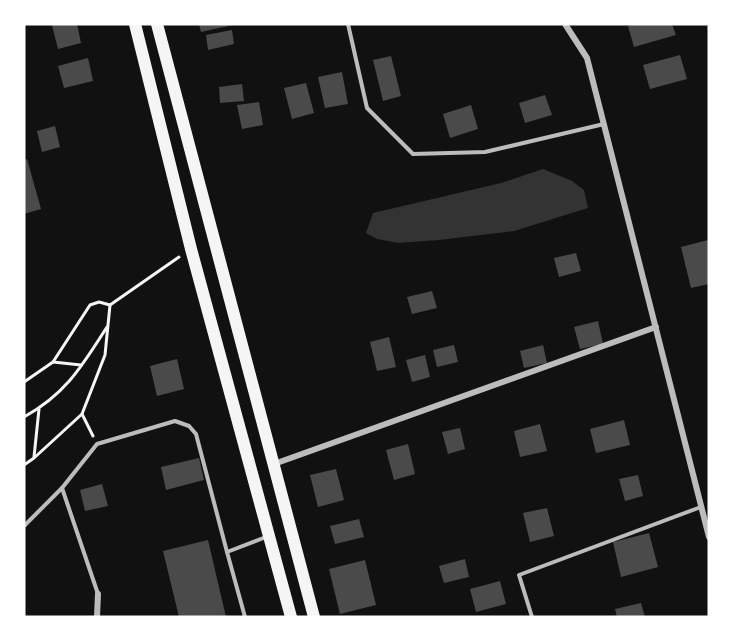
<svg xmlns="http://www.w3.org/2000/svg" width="733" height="641" font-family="'Roboto Condensed',sans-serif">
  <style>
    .water { fill: #333 }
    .building { fill: #4a4a4a }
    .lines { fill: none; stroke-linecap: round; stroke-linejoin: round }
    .path { stroke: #f5f5f5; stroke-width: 3 }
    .service { stroke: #bcbcbc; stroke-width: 4 }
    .minor { stroke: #bcbcbc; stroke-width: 6 }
    .secondary { stroke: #f5f5f5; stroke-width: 12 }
  </style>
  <rect width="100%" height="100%" fill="#111"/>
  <polygon class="water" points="543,169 572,181 584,190 588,208 514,231 439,240 398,243 377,239 366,233 373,213 501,183"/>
  <g class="building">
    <polygon points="77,24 81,43 58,49 52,25"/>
    <polygon points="199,24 233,24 233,25 201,32"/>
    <polygon points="634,24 672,24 676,35 634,47 628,26"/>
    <polygon points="232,30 234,44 208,50 206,35"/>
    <polygon points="680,55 687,79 650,89 643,65"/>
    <polygon points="391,56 401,96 383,101 373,60"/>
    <polygon points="88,58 93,81 64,88 58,66"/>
    <polygon points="342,72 348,104 325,108 318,77"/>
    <polygon points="306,83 314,113 292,119 284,88"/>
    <polygon points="242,84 244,101 220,103 219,87"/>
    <polygon points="545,95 552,115 525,123 519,103"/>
    <polygon points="259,102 263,125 242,129 237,105"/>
    <polygon points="471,105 478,129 450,138 443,114"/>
    <polygon points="55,126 60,147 42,152 37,131"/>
    <polygon points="27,159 41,209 24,214 24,160"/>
    <polygon points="708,240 709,284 691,288 681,247"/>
    <polygon points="576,253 581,271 559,277 554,258"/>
    <polygon points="432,291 437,308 412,314 407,297"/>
    <polygon points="598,321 603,344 580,349 574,327"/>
    <polygon points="389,337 396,367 377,371 370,342"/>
    <polygon points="454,345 458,362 437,367 433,350"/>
    <polygon points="543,345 547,363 524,368 520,351"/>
    <polygon points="425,355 430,377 412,382 406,360"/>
    <polygon points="177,359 184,389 157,396 150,366"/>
    <polygon points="624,420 630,445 596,453 590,429"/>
    <polygon points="540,424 547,451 520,457 514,431"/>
    <polygon points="460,428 465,449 448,454 442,432"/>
    <polygon points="408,444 415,474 394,480 386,450"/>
    <polygon points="199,458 204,480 166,490 161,467"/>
    <polygon points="336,469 344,500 318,507 310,475"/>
    <polygon points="638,475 643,496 625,501 619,479"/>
    <polygon points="102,484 108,506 85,511 80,490"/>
    <polygon points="547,508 554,536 530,542 523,513"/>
    <polygon points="359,519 364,537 335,544 330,526"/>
    <polygon points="649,533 658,567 621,577 613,542"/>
    <polygon points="208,540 226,617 179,617 163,551"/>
    <polygon points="465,559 469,577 444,583 439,566"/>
    <polygon points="365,560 376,605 340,614 329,569"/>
    <polygon points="500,581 506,604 476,612 470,589"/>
    <polygon points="641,603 645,617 617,617 615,609"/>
  </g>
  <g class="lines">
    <g class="path">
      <polyline points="53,362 81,365"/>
      <polyline points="24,382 53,362 90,305 99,302 110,305"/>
      <polyline points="82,414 93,436"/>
      <path d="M 24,417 C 66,394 82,366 107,327"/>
      <polyline points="34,457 39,409"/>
      <polyline points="24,465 34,458 82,414 105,355 110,305 179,257"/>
    </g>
    <g class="service">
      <polyline points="348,24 367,108 413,154 485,152 604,124"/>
      <polyline points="62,488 98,594"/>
      <polyline points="24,526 62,488 97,444 175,421 189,426 196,434 227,552 266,537"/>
      <polyline points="227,552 245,617"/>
      <polyline points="532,617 519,575 701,507"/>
    </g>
    <g class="minor">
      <polyline points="565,24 587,58 709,537"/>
      <polyline points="274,464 656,327"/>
      <polyline points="97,617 98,594"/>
    </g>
    <g class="secondary">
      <polyline points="135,24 191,249 291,617"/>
      <polyline points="157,24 314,617"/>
    </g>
  </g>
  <rect width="733" height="641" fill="none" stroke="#ffffff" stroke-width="51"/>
</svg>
